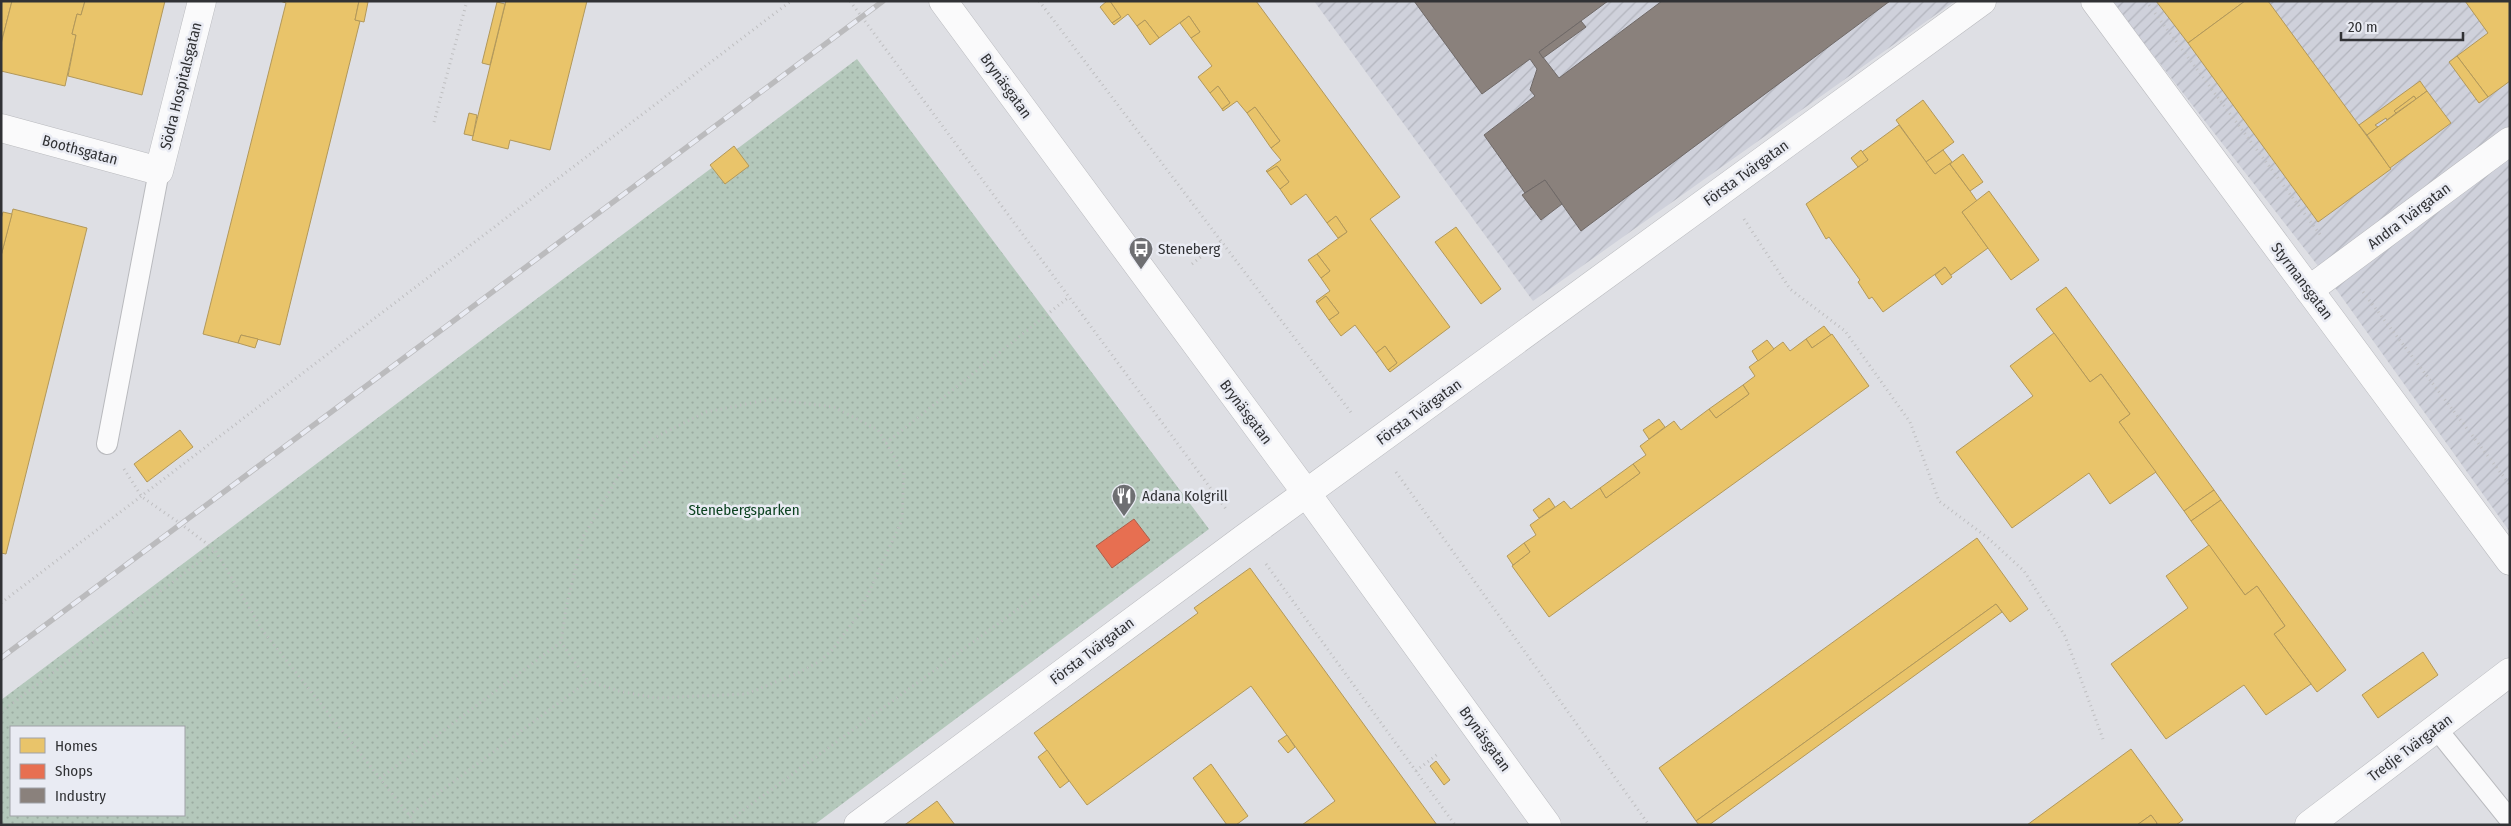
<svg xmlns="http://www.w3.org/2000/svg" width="2511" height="826" font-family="'Fira Sans Condensed',sans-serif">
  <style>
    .industrial { fill: url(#industrial-furrows) }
    .green { fill: url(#green-dots); fill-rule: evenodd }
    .homes { fill: #e9c46a; stroke: #b2985a }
    .shops { fill: #e76f51; stroke: #b05d49 }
    .industry { fill: #8a817c; stroke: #6f6967 }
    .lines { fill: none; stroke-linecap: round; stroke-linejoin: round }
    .service-casing { stroke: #b9babe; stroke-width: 22 }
    .minor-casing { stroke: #b9babe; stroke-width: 29 }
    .tertiary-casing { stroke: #b9babe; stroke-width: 29 }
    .path { stroke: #bfbfc1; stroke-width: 3; stroke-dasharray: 1 4; stroke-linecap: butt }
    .service { stroke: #fafafb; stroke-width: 20 }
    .minor { stroke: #fafafb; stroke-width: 28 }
    .tertiary { stroke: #fafafb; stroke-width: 28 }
    .rail-casing { stroke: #bbbbbd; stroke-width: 5.5 }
    .rail { stroke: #e9ebf3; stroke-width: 4; stroke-dasharray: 11; stroke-linecap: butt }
    .labels { text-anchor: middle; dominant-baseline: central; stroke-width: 5; stroke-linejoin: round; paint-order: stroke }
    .street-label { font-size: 15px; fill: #313235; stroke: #e9ebf3 }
    .poi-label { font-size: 15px; fill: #313235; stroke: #e9ebf3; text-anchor: start }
    .park-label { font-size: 15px; fill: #0c4221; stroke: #e9ebf3 }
  </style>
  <defs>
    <pattern id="industrial-furrows" width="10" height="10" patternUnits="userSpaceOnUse" patternTransform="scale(1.25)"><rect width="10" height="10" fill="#cfd1db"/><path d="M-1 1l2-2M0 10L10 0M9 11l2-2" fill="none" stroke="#b2b4bd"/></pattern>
    <pattern id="green-dots" width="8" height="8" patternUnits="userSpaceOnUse" patternTransform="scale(1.25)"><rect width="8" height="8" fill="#b4c8bb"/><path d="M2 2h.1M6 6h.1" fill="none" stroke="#9baca1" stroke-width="1.8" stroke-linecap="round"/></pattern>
  </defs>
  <rect width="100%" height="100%" fill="#dedfe4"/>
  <g class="industrial">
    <polygon points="1314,1 1955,1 1533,301"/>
    <polygon points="2111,1 2510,1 2510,532 2336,289"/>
  </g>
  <path class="green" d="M 857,59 L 1209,529 L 814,825 L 1,825 L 1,700 ZM 11,727 L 184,727 L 184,815 L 11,815 Z"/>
  <g class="homes">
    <polygon points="1,1 12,1 1,44"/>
    <polygon points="12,1 85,1 81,15 77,14 72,34 76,35 65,86 1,71 1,44"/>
    <polygon points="85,1 165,1 142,95 68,76 76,35 72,34 77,14 81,15"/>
    <polygon points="280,1 359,1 355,20 360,21 280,345 241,335 238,343 203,334 286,3"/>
    <polygon points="359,1 368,2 364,22 355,20"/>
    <polygon points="506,1 587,1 550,150 510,140 508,149 472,140"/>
    <polygon points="1107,1 1110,1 1121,17 1112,23 1100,7"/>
    <polygon points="1110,1 1256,1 1400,197 1370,219 1450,327 1390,372 1388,370 1397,363 1385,346 1376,353 1355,325 1341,336 1329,320 1339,313 1326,296 1317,303 1316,301 1330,291 1321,278 1330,271 1317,254 1347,232 1336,216 1327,223 1306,194 1291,205 1280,189 1289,182 1277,166 1267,172 1266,171 1281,160 1271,148 1280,141 1255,107 1247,113 1237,101 1223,111 1222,109 1230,103 1218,86 1210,93 1198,77 1212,66 1191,38 1200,32 1189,16 1159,38 1145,20 1137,26 1128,14 1114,25 1112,23 1121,17"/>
    <polygon points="2156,1 2245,1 2188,43"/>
    <polygon points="2245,1 2268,1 2391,169 2318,222 2188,43"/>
    <polygon points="2465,1 2510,1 2510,81 2488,97 2457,56 2488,33"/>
    <polygon points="497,2 505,4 490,65 482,63"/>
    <polygon points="1189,16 1200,32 1191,38 1180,23"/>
    <polygon points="1145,20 1159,38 1150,45 1137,26"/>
    <polygon points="2457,56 2488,97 2479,103 2449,62"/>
    <polygon points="2420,81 2427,91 2416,99 2414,96 2394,111 2396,113 2387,120 2386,118 2375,125 2378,127 2367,135 2359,125"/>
    <polygon points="1218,86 1230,103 1222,109 1210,93"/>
    <polygon points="2427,91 2451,123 2390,168 2367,135"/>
    <polygon points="2414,96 2416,99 2396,113 2394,111"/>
    <polygon points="1923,100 1954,142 1926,162 1896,120"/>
    <polygon points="1255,107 1280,141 1271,148 1247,113"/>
    <polygon points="469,113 477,115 473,136 464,134"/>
    <polygon points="1899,125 1935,174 1949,163 1970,191 1977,201 1962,212 1988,248 1951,275 1945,267 1883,312 1872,297 1869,299 1858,282 1860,280 1829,237 1826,239 1806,204 1868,160 1862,152"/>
    <polygon points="734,146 749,166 725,184 710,165"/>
    <polygon points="1861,150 1868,160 1858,167 1851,158"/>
    <polygon points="1943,150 1952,162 1935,174 1926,162"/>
    <polygon points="1963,154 1983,182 1970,191 1950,164"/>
    <polygon points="1277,166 1289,182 1280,189 1267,172"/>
    <polygon points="1989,191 2039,260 2011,280 1962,212"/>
    <polygon points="13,209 87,228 6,554 1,553 1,256"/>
    <polygon points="3,212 12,214 1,256 1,219"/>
    <polygon points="1336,216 1347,232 1338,238 1327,223"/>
    <polygon points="1456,227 1501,289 1481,304 1435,242"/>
    <polygon points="1317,254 1330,271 1321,278 1308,260"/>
    <polygon points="1945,267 1952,277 1942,285 1935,275"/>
    <polygon points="2066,287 2214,490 2184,511 2119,422 2130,414 2101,374 2090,382 2036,309"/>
    <polygon points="1326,296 1339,313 1329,320 1317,303"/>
    <polygon points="1824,326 1831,335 1812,348 1806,339"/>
    <polygon points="2054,333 2090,382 2101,374 2130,414 2119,422 2156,472 2110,504 2089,473 2012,528 1956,452 2033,396 2010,366"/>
    <polygon points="1832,334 1869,386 1549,617 1512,566 1530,552 1524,543 1536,535 1530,525 1564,501 1571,509 1600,488 1606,498 1640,473 1633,464 1646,455 1640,446 1674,421 1681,430 1709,409 1716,418 1749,394 1743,385 1755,376 1749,367 1783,342 1790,351 1806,339 1812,348"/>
    <polygon points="241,335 258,339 255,348 238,343"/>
    <polygon points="1767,340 1774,349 1758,361 1752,351"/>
    <polygon points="1385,346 1397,363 1388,370 1376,353"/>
    <polygon points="1743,385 1749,394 1716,418 1709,409"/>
    <polygon points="1659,419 1665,427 1649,439 1643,430"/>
    <polygon points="180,430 193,447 147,482 134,464"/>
    <polygon points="1633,464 1640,473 1606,498 1600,488"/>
    <polygon points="2214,490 2221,500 2191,521 2184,511"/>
    <polygon points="1549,498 1555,507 1539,518 1533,510"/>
    <polygon points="2221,500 2346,670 2317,692 2274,634 2285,626 2257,586 2245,595 2191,521"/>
    <polygon points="1977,538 2028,609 2010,622 1996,604 1696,821 1659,768"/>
    <polygon points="1524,543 1530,552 1513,565 1507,556"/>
    <polygon points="2209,545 2245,595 2257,586 2285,626 2274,634 2311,684 2266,715 2244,685 2166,739 2111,664 2188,608 2166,576"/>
    <polygon points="1250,568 1437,825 1302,825 1335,801 1251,686 1087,805 1034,733 1198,613 1194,608"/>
    <polygon points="1996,604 2002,612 1709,825 1699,825 1696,821"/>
    <polygon points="2423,652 2438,675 2378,718 2362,695"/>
    <polygon points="1287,735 1295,747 1288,753 1278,741"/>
    <polygon points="2131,749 2183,820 2176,825 2158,825 2151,815 2137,825 2027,825"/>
    <polygon points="1047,750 1069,781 1060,788 1038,757"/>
    <polygon points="1436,761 1450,780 1444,785 1430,766"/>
    <polygon points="1211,764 1248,816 1236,825 1227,825 1193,778"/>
    <polygon points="937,801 955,825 904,825 906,824"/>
    <polygon points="2151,815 2157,823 2155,825 2137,825"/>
  </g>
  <polygon class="shops" points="1134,519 1150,540 1112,568 1096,546"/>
  <g class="industry">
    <polygon points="1414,1 1608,1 1539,52 1559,78 1662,1 1890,1 1581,231 1545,180 1525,193 1484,135 1535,96 1530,90 1537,69 1530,59 1482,94"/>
    <polygon points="1581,21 1586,27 1543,58 1539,52"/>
    <polygon points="1545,180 1562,204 1541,220 1522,195"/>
  </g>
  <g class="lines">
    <defs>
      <g id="service">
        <polyline points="107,444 159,171"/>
        <polyline points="2436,728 2510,820"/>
      </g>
      <g id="minor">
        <polyline points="2095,1 2510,561"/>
        <polyline points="1,128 159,171 202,1"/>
        <polyline points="2309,290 2510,141"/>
        <polyline points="858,825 1246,537 1982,1"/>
        <polyline points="2309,825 2510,672"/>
      </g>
      <polyline id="tertiary" points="943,1 1307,494 1547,825"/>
    </defs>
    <use href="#service" class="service-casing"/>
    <use href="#minor" class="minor-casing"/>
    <use href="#tertiary" class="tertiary-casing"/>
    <g class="path">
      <polyline points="850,1 1226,509"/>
      <polyline points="1039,1 1353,415"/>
      <polyline points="2146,1 2322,237"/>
      <polyline points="434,122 467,1"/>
      <polyline points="1744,219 1790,289 1845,331 1910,422 1939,501 1988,538 2024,571 2065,636 2103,739"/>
      <polyline points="1192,264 1221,241"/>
      <polyline points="2363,292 2510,485"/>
      <polyline points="886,443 1069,297"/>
      <polyline points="124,469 142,497 181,524 215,550 263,631 417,825"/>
      <polyline points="1396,472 1649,825"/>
      <polyline points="1266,564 1455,825"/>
      <polyline points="1,603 791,1"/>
      <polyline points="1,712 215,550"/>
      <polyline points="1416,771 1439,753"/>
      <polyline points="380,778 561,642 566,608 583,537 626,463 654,438 706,412 772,399 834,407 878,430 904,473 902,520 859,614 833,649 820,661 798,673 746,694 655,698 619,691 588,681 561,642"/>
      <polyline points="409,815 588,681"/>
      <polyline points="723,825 1040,593"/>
    </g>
    <use href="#service" class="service"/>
    <use href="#minor" class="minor"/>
    <use href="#tertiary" class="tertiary"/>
    <defs>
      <polyline id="rail" points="1,658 883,1"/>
    </defs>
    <use href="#rail" class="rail-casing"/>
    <use href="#rail" class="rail"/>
  </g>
  <defs>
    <symbol id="bus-pin" viewBox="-11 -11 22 30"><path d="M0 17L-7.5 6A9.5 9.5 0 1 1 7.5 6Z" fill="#6e6f72" stroke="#e9ebf3"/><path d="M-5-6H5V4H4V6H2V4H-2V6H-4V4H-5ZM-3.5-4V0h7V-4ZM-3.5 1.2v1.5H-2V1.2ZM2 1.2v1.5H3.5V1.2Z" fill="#fff"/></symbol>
    <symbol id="restaurant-pin" viewBox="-11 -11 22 30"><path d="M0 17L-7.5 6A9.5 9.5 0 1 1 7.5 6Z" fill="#6e6f72" stroke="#e9ebf3"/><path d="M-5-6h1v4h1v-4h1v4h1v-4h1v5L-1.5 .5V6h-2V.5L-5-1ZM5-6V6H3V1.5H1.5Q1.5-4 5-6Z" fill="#fff"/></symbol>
  </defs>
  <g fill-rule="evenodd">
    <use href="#bus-pin" x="1127" y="235" width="28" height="38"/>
    <use href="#restaurant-pin" x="1110" y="482" width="28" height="38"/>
  </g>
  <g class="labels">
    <g class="street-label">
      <text transform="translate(181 86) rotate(-76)">Södra Hospitalsgatan</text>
      <text transform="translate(1006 86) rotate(54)">Brynäsgatan</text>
      <text transform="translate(80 150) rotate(15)">Boothsgatan</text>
      <text transform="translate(1746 173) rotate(-36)">Första Tvärgatan</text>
      <text transform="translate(2409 216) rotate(-37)">Andra Tvärgatan</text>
      <text transform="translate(2302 281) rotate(53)">Styrmansgatan</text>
      <text transform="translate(1246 412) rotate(53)">Brynäsgatan</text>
      <text transform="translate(1419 412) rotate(-36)">Första Tvärgatan</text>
      <text transform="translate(1092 651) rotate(-37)">Första Tvärgatan</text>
      <text transform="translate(1485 739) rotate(54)">Brynäsgatan</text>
      <text transform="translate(2410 748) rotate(-37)">Tredje Tvärgatan</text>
    </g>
    <g class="poi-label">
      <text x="1158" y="249">Steneberg</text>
      <text x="1142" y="496">Adana Kolgrill</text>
    </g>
    <g class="park-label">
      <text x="744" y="510">Stenebergsparken</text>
    </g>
  </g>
  <rect width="2511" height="826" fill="none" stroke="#313235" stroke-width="5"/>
  <rect x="10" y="726" width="175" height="90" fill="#e9ebf3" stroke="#9fa1a7"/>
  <rect x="20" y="738" width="25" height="15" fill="#e9c46a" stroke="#9fa1a7"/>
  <text x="55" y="751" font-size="15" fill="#313235">Homes</text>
  <rect x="20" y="764" width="25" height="15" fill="#e76f51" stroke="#9fa1a7"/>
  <text x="55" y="776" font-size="15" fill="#313235">Shops</text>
  <rect x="20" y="788" width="25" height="15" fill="#8a817c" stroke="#9fa1a7"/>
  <text x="55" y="801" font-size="15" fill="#313235">Industry</text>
  <path d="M2341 32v8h122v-8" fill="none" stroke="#313235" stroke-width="2.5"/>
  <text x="2348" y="32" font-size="15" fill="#313235" stroke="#e9ebf3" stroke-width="4" paint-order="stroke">20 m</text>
</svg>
